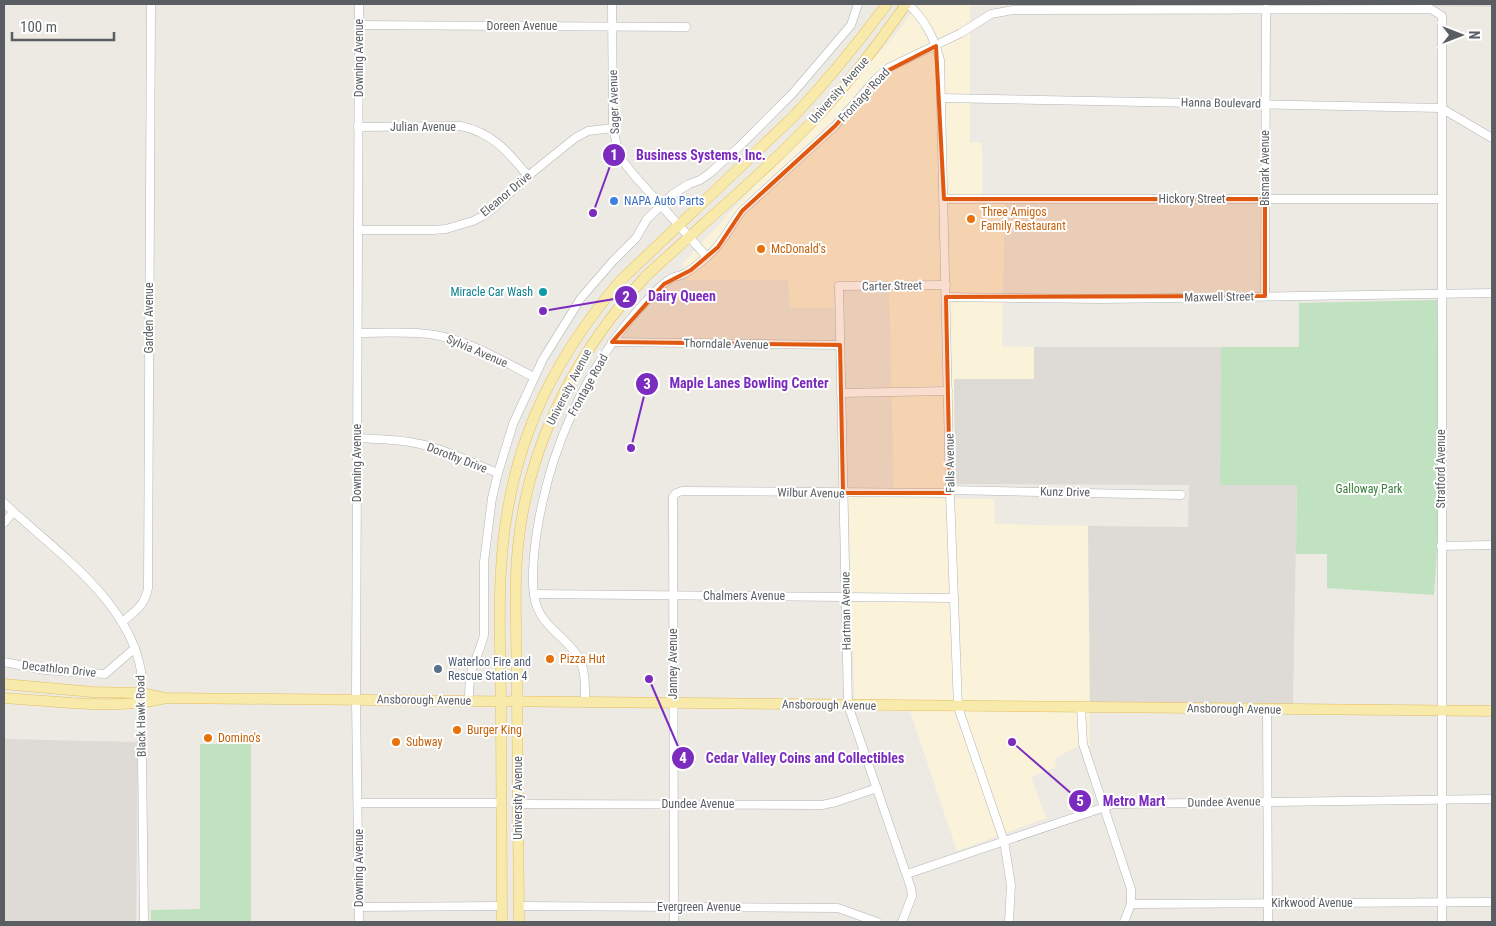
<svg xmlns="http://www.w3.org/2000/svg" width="1496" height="926" font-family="'Roboto Condensed',sans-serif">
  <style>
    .commercial { fill: #faf2d9 }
    .industrial { fill: #dedbd6 }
    .education { fill: #dfdbd3 }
    .green { fill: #c1e2c0 }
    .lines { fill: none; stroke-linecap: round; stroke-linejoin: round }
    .minor-casing { stroke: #b3b5b8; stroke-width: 9 }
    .major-casing { stroke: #e5be62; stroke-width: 11 }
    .minor { stroke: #fff; stroke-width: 8 }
    .major { stroke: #f8eaab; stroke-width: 10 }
    .marked { fill: #e15910; fill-opacity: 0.2; stroke: #e15910; stroke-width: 4; stroke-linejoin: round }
    .shop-dot { fill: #3f7fe0; stroke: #fff; stroke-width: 2 }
    .food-dot { fill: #e8710a; stroke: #fff; stroke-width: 2 }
    .culture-dot { fill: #0f9aa8; stroke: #fff; stroke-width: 2 }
    .service-dot { fill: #5c6f8a; stroke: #fff; stroke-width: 2 }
    .labels { text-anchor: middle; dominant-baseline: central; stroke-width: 4; stroke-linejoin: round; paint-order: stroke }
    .street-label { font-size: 12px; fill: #5a5e62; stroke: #fff }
    .shop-label { font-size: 12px; fill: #366cbe; stroke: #fff; text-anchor: start }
    .food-label { font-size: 12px; fill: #c56008; stroke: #fff; text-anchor: start }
    .culture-label { font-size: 12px; fill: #0d838f; stroke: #fff; text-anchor: end }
    .park-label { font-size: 12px; fill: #3b803e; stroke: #fff }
    .service-label { font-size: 12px; fill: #4e5e75; stroke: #fff; text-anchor: start }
    .leader { fill: none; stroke: #7b2cbf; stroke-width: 2 }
    .callout-dot { fill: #7b2cbf; stroke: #fff; stroke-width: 2 }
    .mark-label { font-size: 15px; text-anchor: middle; font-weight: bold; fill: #fff }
    .callout-label { font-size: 14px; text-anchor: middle; font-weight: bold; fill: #7b2cbf; stroke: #fff; stroke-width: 4; stroke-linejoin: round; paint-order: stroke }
  </style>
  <rect width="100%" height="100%" fill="#eceae2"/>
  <polygon class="commercial" points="917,4 1027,4 970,6 970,142 982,143 983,203 1005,204 1002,346 1034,347 1034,379 954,379 956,499 994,499 995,524 1088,526 1090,746 1079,746 1055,758 1056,767 1031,777 1046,818 957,851 910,711 855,711 848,497 894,496 889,281 834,282 834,308 790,308 788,280 688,280 682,264 896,34"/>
  <g class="industrial">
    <polygon points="1034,347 1221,347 1220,485 1297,485 1293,704 1090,703 1088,526 1188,527 1189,485 955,484 954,379 1034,379"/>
    <polygon points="4,739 138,742 136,922 4,922"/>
  </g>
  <polygon class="education" points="1350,4 1492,4 1492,7 1350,5"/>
  <g class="green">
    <polygon points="1437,300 1441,491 1434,595 1327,588 1327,554 1296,554 1297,485 1220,485 1221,347 1299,347 1299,303"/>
    <polygon points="200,744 251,744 251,922 151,922 151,910 200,909"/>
  </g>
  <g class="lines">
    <defs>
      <g id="minor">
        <polyline points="359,4 356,699 359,922"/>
        <polyline points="612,4 613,128 618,150 622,160 633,174 707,257"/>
        <path d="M 908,4 C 925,20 934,37 940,60 L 950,493 L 958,707 L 1004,841 L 1011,885 L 1009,922"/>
        <polyline points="359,25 686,27"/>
        <polyline points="941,98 1441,108 1492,138"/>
        <path d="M 358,127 L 461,126 C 493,133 508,152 528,176"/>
        <polyline points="944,199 1441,199"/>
        <polyline points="358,230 433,230 446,229 473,221 483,216 495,207 528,176 575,138 588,131 613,128"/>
        <polyline points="1265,296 1266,9"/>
        <polyline points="946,297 1104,299 1492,293"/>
        <path d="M 358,333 C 383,333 410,331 435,335 C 470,341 502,361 534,377"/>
        <polyline points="612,342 840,345"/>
        <polyline points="841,393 948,391"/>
        <path d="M 357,438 C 378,439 399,439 420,444 C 447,450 472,463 498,473"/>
        <polyline points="950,490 1181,495"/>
        <path d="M 4,503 C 54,550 129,600 141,671 L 144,922"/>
        <polyline points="4,523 13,512"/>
        <polyline points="1441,546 1492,545"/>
        <polyline points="534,594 954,598"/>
        <path d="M 122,622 C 135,612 145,605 148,588 L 151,4"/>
        <polyline points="4,662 45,670 105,674 135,648"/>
        <path d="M 469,701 C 469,690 469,679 472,669 C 476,658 481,647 484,635 L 484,562 L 492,498 L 498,473 L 513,424 L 543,359 L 581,298 L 613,261 L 636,238 L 647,219 L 673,194 L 689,184 L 700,180 L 710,173 L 739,147 L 793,93 L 851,25 L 858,4"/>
        <path d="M 585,702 C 585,687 586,668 577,655 C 562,633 538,625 534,595 C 531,574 534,551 537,531 C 550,448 585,370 640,308 C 649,298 659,286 670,279 C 675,276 680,276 684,274 C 693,269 701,262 708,256 C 725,241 729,227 742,211 L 835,126 L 875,80 L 888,68 L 961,33 L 991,14 L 1013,10 L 1431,9 L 1442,16 L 1442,922"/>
        <polyline points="1081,707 1083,744 1131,889 1131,904 1124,922"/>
        <polyline points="1267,710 1268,922"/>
        <polyline points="358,803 502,803"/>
        <polyline points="518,804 822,805 836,802 877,788"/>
        <polyline points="907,874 1114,804 1492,799"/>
        <polyline points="1131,904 1492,902"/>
        <polyline points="518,906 838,908 877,922"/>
        <polyline points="359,907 502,906"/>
        <polyline points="674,922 673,497 676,493 682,491 950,493"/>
        <polyline points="902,922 912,896 911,888 848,705 839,286 946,285"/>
      </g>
      <g id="major">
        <polyline points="4,684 93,692 141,693 165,698 1492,711"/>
        <path d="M 4,698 C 55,701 111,710 162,699"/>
        <path d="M 502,922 C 501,851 502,781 501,710 C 501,663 498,616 501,570 C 507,455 546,368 620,281 L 793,117 C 827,81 858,43 887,4"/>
        <path d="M 519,922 C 518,847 518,771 517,696 C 517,656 515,615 516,575 C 520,460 569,361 645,277 C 705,221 769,169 825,108 C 854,76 881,40 906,4"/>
      </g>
    </defs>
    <use href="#minor" class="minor-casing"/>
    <use href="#major" class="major-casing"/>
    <use href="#minor" class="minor"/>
    <use href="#major" class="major"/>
  </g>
  <path class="marked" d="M 936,46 L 944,199 L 1265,199 L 1265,296 L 946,297 L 950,493 L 843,493 L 840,345 L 612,342 L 664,284 L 691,270 L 718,247 L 742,211 L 835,126 L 881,74 Z"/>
  <circle class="shop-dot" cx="614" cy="201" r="5"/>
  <g class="food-dot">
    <circle cx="971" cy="219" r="5"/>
    <circle cx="761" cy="249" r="5"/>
    <circle cx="550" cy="659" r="5"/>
    <circle cx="457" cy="730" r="5"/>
    <circle cx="208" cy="738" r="5"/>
    <circle cx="396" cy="742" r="5"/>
  </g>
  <circle class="culture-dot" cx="543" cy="292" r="5"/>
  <circle class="service-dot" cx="438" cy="669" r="5"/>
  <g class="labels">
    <g class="street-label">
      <text x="522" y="26">Doreen Avenue</text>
      <text transform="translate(359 58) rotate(-90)">Downing Avenue</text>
      <text transform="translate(839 90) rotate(-49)">University Avenue</text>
      <text transform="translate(864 95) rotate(-47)">Frontage Road</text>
      <text transform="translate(614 102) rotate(-92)">Sager Avenue</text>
      <text transform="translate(1221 103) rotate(1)">Hanna Boulevard</text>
      <text x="423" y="127">Julian Avenue</text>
      <text transform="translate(1265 168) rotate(-90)">Bismark Avenue</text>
      <text transform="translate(506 194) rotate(-40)">Eleanor Drive</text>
      <text x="1192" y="199">Hickory Street</text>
      <text transform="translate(892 286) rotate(-1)">Carter Street</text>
      <text transform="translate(1219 297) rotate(-1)">Maxwell Street</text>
      <text transform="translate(149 318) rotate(-90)">Garden Avenue</text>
      <text transform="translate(726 344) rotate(1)">Thorndale Avenue</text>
      <text transform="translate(477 351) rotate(23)">Sylvia Avenue</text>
      <text transform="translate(588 385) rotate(-61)">Frontage Road</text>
      <text transform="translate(569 387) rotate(-63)">University Avenue</text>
      <text transform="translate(457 458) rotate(21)">Dorothy Drive</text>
      <text transform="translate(357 463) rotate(-90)">Downing Avenue</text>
      <text transform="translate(950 463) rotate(-91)">Falls Avenue</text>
      <text transform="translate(1441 469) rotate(-90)">Stratford Avenue</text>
      <text transform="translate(1065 492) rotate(1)">Kunz Drive</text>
      <text transform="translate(811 493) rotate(1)">Wilbur Avenue</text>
      <text x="744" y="596">Chalmers Avenue</text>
      <text transform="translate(846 611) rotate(-91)">Hartman Avenue</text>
      <text transform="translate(673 664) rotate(-90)">Janney Avenue</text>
      <text transform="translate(59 669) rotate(6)">Decathlon Drive</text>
      <text transform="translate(424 700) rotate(1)">Ansborough Avenue</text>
      <text transform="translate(829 705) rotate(1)">Ansborough Avenue</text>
      <text transform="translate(1234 709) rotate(1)">Ansborough Avenue</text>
      <text transform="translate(141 716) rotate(-91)">Black Hawk Road</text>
      <text transform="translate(518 798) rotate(-90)">University Avenue</text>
      <text transform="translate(1224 802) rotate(-1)">Dundee Avenue</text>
      <text x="698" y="804">Dundee Avenue</text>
      <text transform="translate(359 868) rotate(-90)">Downing Avenue</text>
      <text x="1312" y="903">Kirkwood Avenue</text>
      <text x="699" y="907">Evergreen Avenue</text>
    </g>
    <g class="shop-label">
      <text x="624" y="201">NAPA Auto Parts</text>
    </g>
    <g class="food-label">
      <text x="981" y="212">Three Amigos<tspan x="981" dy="14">Family Restaurant</tspan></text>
      <text x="771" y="249">McDonald's</text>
      <text x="560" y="659">Pizza Hut</text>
      <text x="467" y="730">Burger King</text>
      <text x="218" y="738">Domino's</text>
      <text x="406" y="742">Subway</text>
    </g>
    <g class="culture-label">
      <text x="533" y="292">Miracle Car Wash</text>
    </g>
    <g class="park-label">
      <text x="1369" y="489">Galloway Park</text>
    </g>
    <g class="service-label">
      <text x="448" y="662">Waterloo Fire and<tspan x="448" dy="14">Rescue Station 4</tspan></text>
    </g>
  </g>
  <path class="leader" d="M593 213L614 155M543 311L626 297M631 448L647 384M649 679L683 758M1012 742L1080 801"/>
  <g class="callout-dot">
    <circle cx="593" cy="213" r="5"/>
    <circle cx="543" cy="311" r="5"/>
    <circle cx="631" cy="448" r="5"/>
    <circle cx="649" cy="679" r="5"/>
    <circle cx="1012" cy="742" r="5"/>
    <circle cx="614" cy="155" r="12"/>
    <circle cx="626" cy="297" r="12"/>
    <circle cx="647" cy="384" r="12"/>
    <circle cx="683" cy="758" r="12"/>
    <circle cx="1080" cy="801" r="12"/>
  </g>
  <g class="mark-label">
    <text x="614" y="160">1</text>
    <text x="626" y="302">2</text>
    <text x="647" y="389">3</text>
    <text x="683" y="763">4</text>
    <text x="1080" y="806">5</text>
  </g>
  <g class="callout-label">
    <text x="701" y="160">Business Systems, Inc.</text>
    <text x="682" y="301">Dairy Queen</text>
    <text x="749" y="388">Maple Lanes Bowling Center</text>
    <text x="805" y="763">Cedar Valley Coins and Collectibles</text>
    <text x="1134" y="806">Metro Mart</text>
  </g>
  <rect width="1496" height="926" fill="none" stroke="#5a5e62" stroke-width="10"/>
  <g transform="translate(1461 35) rotate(90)" stroke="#ffffff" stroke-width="4" paint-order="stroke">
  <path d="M0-4L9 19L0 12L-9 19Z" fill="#5a5e62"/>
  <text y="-8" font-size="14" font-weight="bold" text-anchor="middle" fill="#5a5e62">N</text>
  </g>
  <path d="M12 32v8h102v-8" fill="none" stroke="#5a5e62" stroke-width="2.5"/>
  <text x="20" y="32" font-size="15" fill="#5a5e62" stroke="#ffffff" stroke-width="4" paint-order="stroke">100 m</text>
</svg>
